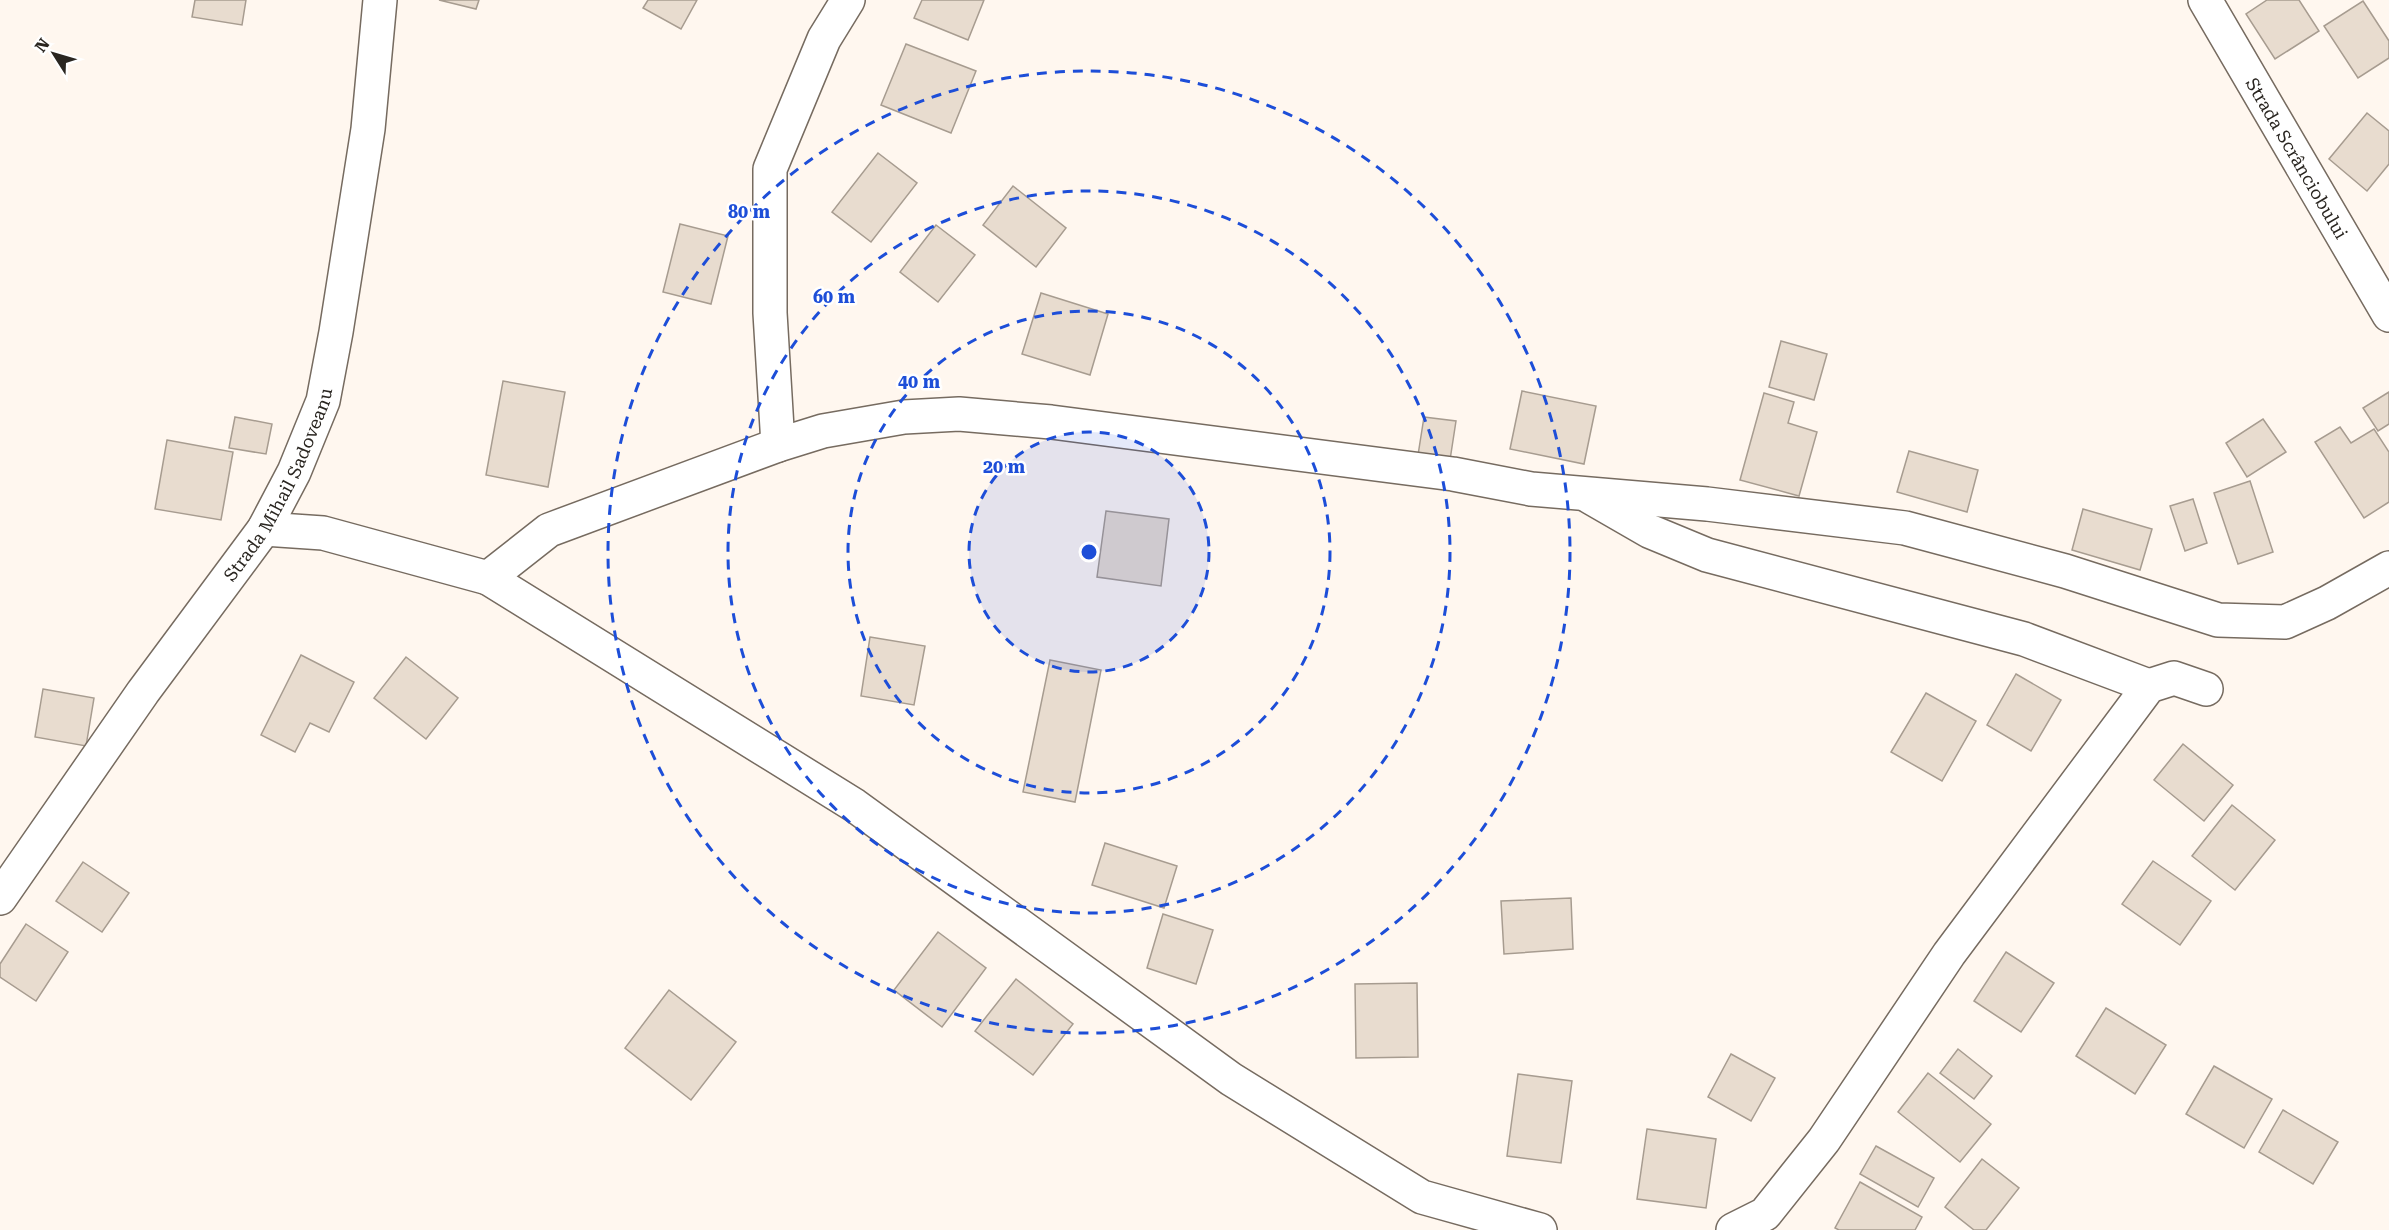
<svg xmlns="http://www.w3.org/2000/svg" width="2389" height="1230" font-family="'Roboto Serif',serif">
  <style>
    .building { fill: #e8dccf; stroke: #a79c90; stroke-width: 1.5 }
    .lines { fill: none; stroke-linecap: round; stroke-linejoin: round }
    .minor-casing { stroke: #766b60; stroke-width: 36 }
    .minor { stroke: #fff; stroke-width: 33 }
    .ring { fill: none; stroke: #1d4ed8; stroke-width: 3; stroke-dasharray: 10 8 }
    .labels { text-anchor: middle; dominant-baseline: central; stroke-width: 5; stroke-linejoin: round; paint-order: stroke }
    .street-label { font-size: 18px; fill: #2a2621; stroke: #fff }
    .centre { fill: #1d4ed8; stroke: #fff; stroke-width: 3 }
    .ring-label { font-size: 18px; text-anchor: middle; font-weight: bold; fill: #1d4ed8; stroke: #fff; stroke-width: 5; stroke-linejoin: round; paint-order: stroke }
  </style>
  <rect width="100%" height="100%" fill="#fff7ef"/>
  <g class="building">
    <polygon points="195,0 246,0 242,25 192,17"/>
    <polygon points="439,0 479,0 476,9"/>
    <polygon points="648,0 697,0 681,29 643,8"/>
    <polygon points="922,0 984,0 968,40 914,18"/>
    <polygon points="2267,0 2299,0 2319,31 2275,59 2246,14"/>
    <polygon points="2363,1 2389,41 2389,58 2358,78 2324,26"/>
    <polygon points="906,44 976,71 951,133 881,105"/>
    <polygon points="2367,113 2389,131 2389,164 2367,191 2329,159"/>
    <polygon points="878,153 917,183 871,242 832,212"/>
    <polygon points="1013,186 1066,228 1036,267 983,225"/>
    <polygon points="680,224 728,236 711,304 663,292"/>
    <polygon points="936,225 975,255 938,302 900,272"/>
    <polygon points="1041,293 1108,314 1090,375 1022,354"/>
    <polygon points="1781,341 1827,354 1814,400 1769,387"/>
    <polygon points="503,381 565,392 548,487 486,475"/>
    <polygon points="1522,391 1596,406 1584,464 1510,449"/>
    <polygon points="2389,392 2389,424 2378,431 2363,408"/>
    <polygon points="1764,393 1794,402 1788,423 1817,432 1799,496 1740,480"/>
    <polygon points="235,417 272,424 266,454 229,448"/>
    <polygon points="1424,417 1456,421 1450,460 1418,455"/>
    <polygon points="2263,419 2286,452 2247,477 2226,443"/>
    <polygon points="2340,427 2351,443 2374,429 2389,452 2389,502 2364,518 2315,442"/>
    <polygon points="167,440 233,452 221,520 155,509"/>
    <polygon points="1909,451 1978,470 1967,512 1897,492"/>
    <polygon points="2250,481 2273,552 2238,564 2214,493"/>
    <polygon points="2193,499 2207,543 2185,551 2170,506"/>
    <polygon points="2083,509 2152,529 2140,570 2072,550"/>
    <polygon points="1106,511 1169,519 1161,586 1097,577"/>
    <polygon points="870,637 925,646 914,705 861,696"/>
    <polygon points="301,655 354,682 329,732 310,723 295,752 261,735"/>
    <polygon points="406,657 458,698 426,739 374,698"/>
    <polygon points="1050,660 1101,670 1075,802 1023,792"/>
    <polygon points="2016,674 2061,700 2031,751 1987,725"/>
    <polygon points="43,689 94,698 86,746 35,737"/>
    <polygon points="1926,693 1976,721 1942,781 1891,752"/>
    <polygon points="2183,744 2233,785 2204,821 2154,780"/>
    <polygon points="2232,805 2275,840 2235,890 2192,856"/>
    <polygon points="1105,843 1177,866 1164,908 1092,885"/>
    <polygon points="2153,861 2211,901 2180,945 2122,904"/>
    <polygon points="83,862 129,893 102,932 56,901"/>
    <polygon points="1571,898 1573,949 1504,954 1501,901"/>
    <polygon points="1163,914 1213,930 1196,984 1147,968"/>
    <polygon points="26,924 68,952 36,1001 0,977 0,964"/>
    <polygon points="938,932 986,968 942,1027 894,990"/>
    <polygon points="2006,952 2054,983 2021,1032 1974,1001"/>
    <polygon points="1016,979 1073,1024 1033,1075 975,1031"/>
    <polygon points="1417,983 1418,1057 1356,1058 1355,984"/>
    <polygon points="669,990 736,1042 691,1100 625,1048"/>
    <polygon points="2106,1008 2166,1045 2135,1094 2076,1056"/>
    <polygon points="1958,1049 1992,1076 1974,1099 1940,1073"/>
    <polygon points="1731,1054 1775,1078 1751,1121 1708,1097"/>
    <polygon points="2214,1066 2272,1099 2244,1148 2186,1114"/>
    <polygon points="1928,1073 1991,1124 1960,1162 1898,1112"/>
    <polygon points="1518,1074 1572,1081 1561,1163 1507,1156"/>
    <polygon points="2283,1110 2338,1142 2313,1184 2259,1152"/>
    <polygon points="1647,1129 1716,1139 1706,1208 1637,1199"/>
    <polygon points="1876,1146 1934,1178 1918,1207 1860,1174"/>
    <polygon points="1982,1159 2019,1188 1986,1230 1974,1230 1945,1207"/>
    <polygon points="1860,1182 1922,1217 1915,1230 1839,1230 1835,1228"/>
  </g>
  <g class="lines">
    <defs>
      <g id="minor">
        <path id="s1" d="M 2205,0 L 2389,315"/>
        <polyline points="778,445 770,313 770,169 824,39 848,0"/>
        <polyline points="1590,497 1649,531 1707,555 2024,639 2149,686"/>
        <polyline points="264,529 323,533 488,578 549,530 778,445 823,431 904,417 959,414 1051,422 1453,474 1531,489 1707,504 1905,528 2065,571 2218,620 2285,622 2327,603 2389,568"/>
        <polyline points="488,578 854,805 1231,1079 1422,1197 1540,1230"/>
        <path id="s2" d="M 0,898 L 143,692 L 264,529 L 294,472 L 323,401 L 336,332 L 368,129 L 380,0"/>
        <polyline points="1733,1230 1765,1214 1824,1140 1949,954 2149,686 2174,678 2206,689"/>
      </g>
    </defs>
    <use href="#minor" class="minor-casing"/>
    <use href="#minor" class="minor"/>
  </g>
  <circle cx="1089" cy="552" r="120" fill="#1d4ed8" fill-opacity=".12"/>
  <g class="ring">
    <circle cx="1089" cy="552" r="120"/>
    <circle cx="1089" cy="552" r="241"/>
    <circle cx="1089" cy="552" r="361"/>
    <circle cx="1089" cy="552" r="481"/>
  </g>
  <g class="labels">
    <g class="street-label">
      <text stroke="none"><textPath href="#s1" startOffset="183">Strada Scrânciobului</textPath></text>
      <text stroke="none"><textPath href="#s2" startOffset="500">Strada Mihail Sadoveanu</textPath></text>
    </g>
  </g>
  <circle cx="1089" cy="552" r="9" class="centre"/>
  <g class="ring-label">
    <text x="749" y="218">80 m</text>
    <text x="834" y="303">60 m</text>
    <text x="919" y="388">40 m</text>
    <text x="1004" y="473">20 m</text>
  </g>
  <g transform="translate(54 54) rotate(307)" stroke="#ffffff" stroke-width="4.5" paint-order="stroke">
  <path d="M0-4.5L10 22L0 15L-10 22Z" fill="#2a2621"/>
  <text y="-9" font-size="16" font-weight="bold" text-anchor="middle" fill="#2a2621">N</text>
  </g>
</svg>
